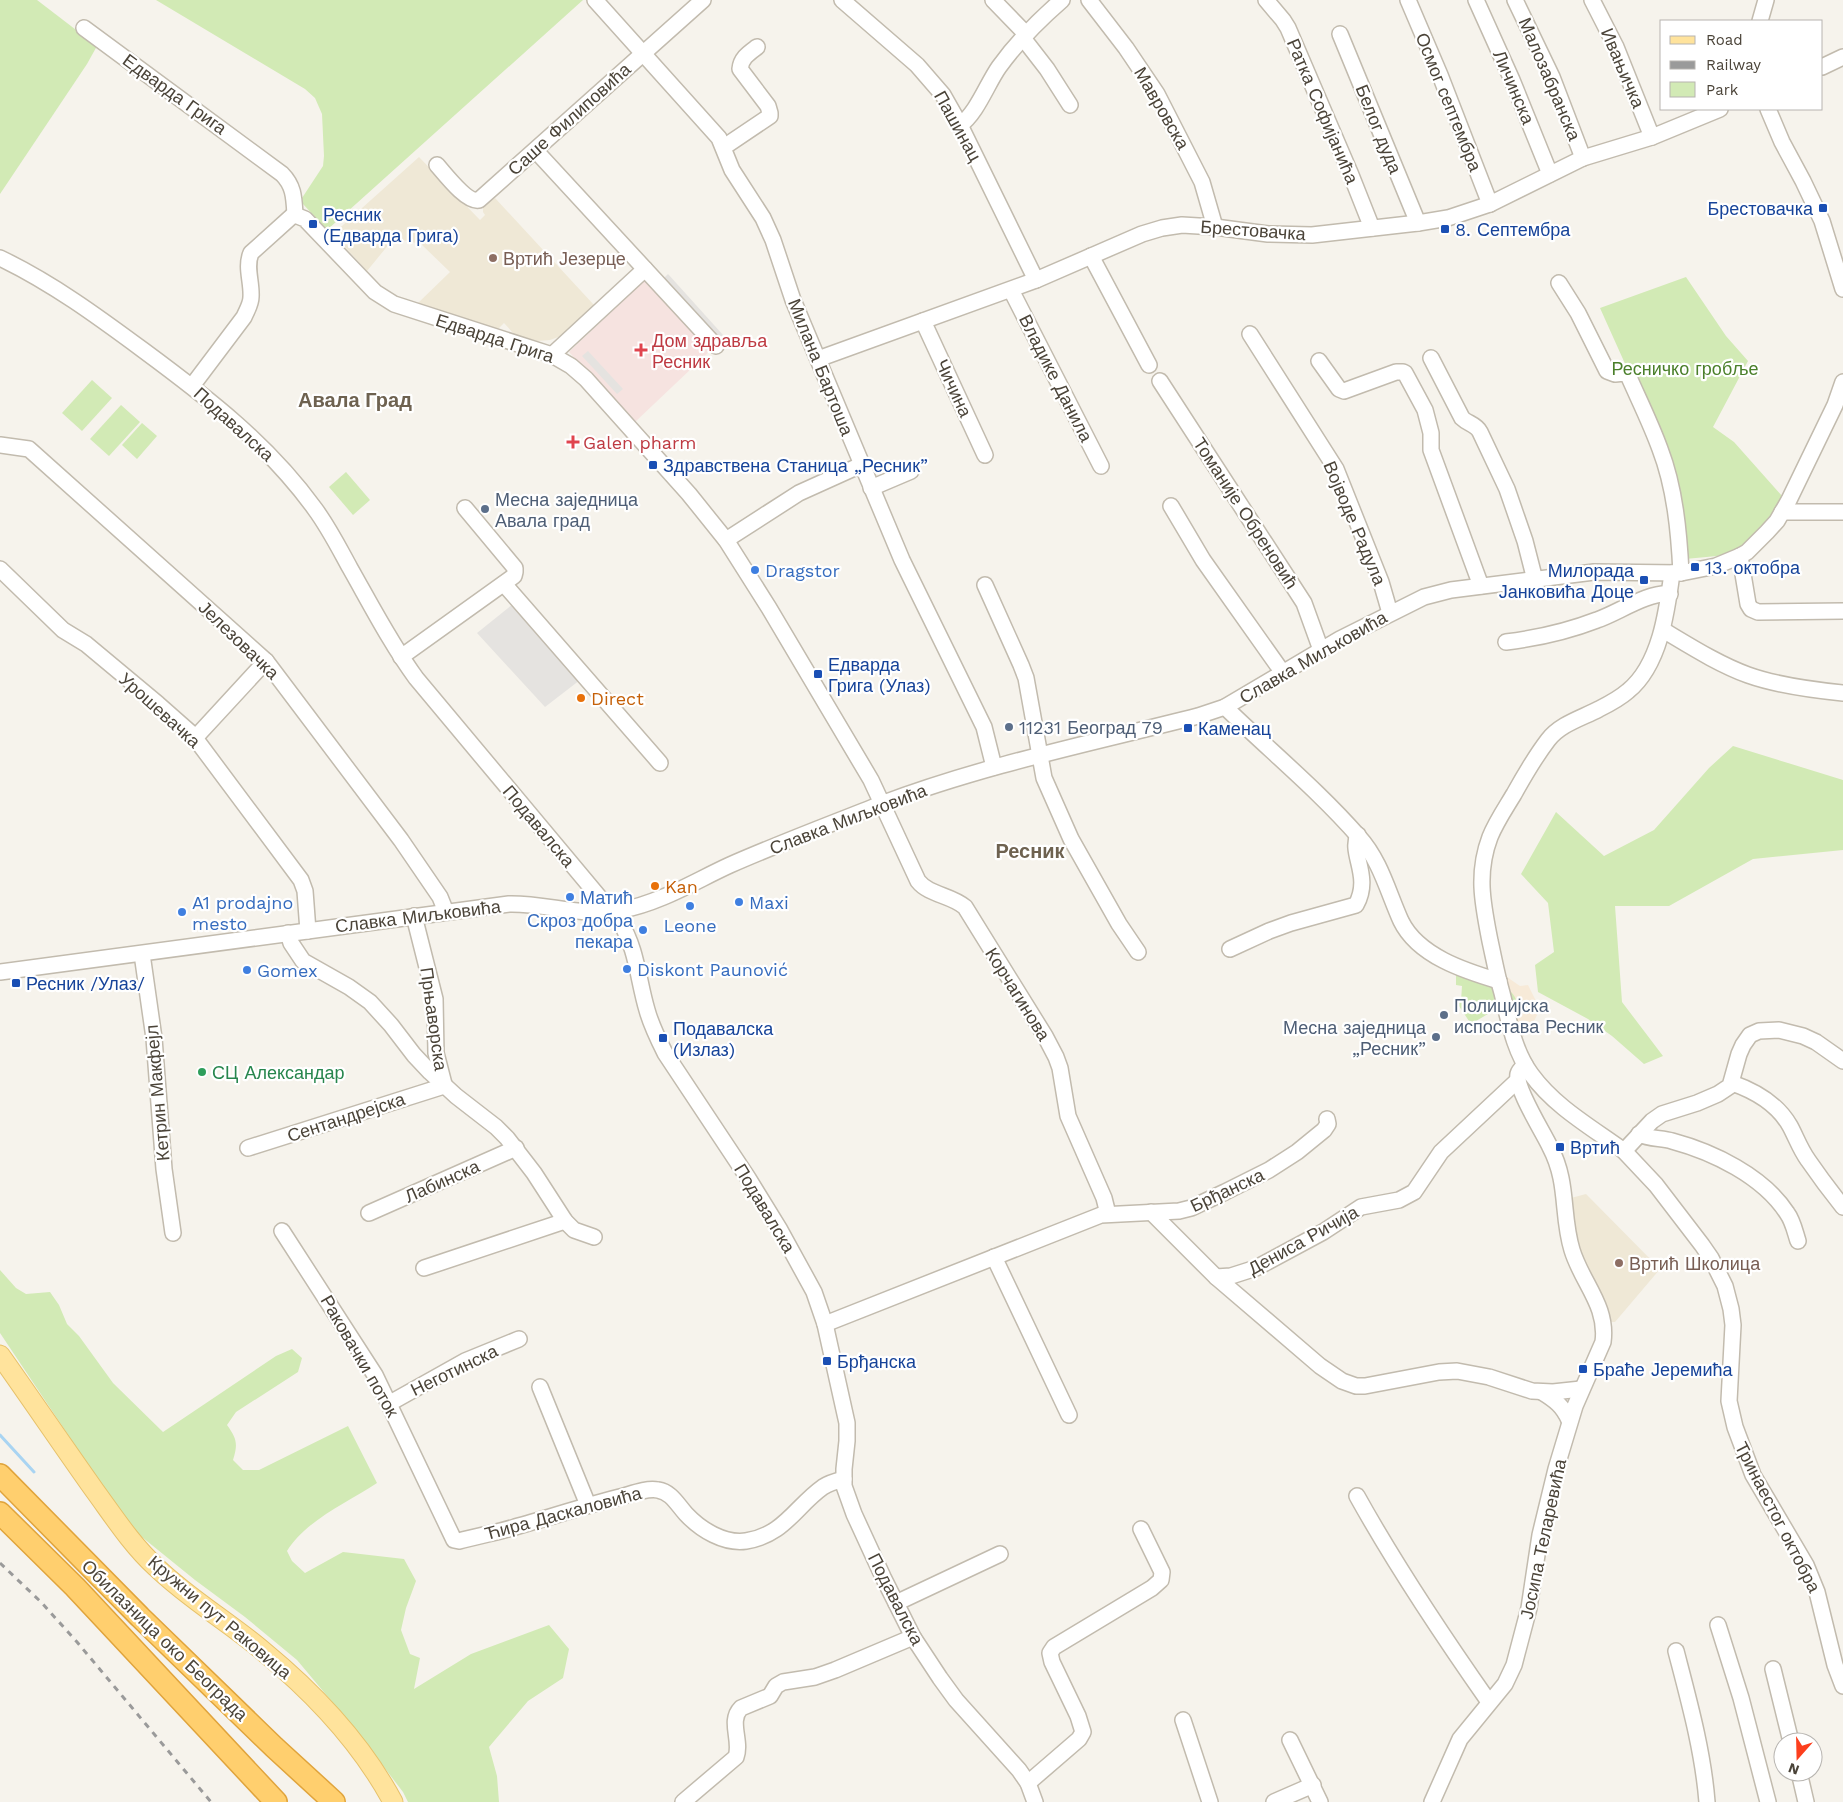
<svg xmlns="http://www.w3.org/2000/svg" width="1843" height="1802" font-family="'Work Sans',sans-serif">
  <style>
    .commercial { fill: #f7ead8 }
    .education { fill: #efe8d6 }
    .medical { fill: #f6e3e0 }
    .green { fill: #d2eab5 }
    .parking { fill: #e5e3e0 }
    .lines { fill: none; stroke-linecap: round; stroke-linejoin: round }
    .stream { stroke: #a9d4f2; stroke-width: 3 }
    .minor-casing { stroke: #c2bbae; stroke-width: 18 }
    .major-casing { stroke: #e6c16a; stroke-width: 21 }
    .highway-casing { stroke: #e0a43c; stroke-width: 24 }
    .minor { stroke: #fff; stroke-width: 15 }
    .major { stroke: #ffe39c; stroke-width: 19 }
    .highway { stroke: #ffcf6e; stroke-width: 21 }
    .rail { stroke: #9a9a9a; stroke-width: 3; stroke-dasharray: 6 6; stroke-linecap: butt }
    .transit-dot { fill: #1a4fb4; stroke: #fff; stroke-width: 2 }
    .education-dot { fill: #8d6e63; stroke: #fff; stroke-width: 2 }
    .health-dot { fill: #e0444e; stroke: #fff; stroke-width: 2 }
    .service-dot { fill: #5c6f8a; stroke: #fff; stroke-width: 2 }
    .shop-dot { fill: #3f7fe0; stroke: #fff; stroke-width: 2 }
    .food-dot { fill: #e8710a; stroke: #fff; stroke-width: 2 }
    .leisure-dot { fill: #2e9e5b; stroke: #fff; stroke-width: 2 }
    .labels { text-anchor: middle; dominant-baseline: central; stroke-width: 4.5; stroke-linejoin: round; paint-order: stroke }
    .street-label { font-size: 18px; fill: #4b4439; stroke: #fff }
    .transit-label { font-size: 18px; fill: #164399; stroke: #fff; text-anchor: start }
    .education-label { font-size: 18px; fill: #785e54; stroke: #fff; text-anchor: start }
    .health-label { font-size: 18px; fill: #be3a42; stroke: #fff; text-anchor: start }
    .park-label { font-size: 18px; fill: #4a7f2a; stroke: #fff }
    .service-label { font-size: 18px; fill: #4e5e75; stroke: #fff; text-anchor: start }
    .shop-label { font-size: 18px; fill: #366cbe; stroke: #fff; text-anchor: start }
    .food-label { font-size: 18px; fill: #c56008; stroke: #fff; text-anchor: start }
    .leisure-label { font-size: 18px; fill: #27864d; stroke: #fff; text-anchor: start }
    .quarter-label { font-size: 20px; font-weight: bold; fill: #6e6250; stroke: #fff }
  </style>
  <rect width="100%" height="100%" fill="#f6f3ec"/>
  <polygon class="commercial" points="1504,975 1520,986 1528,985 1540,1009 1533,1023 1523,1037 1514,1017"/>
  <g class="education">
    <polygon points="419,157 480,220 485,215 483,212 483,207 495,198 594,305 561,336 550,340 537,341 514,334 504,323 498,329 417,304 450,272 421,244 394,238 367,271 333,234"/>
    <polygon points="1586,1194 1660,1269 1615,1322 1608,1322 1608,1311 1606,1302 1581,1257 1576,1238 1571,1198"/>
  </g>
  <polygon class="medical" points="646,279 712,349 635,422 569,352"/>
  <g class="green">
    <polygon points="0,0 37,0 97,46 87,64 0,194"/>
    <polygon points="156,0 583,0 327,230 303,204 302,198 323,166 324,156 322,114 315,98 305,89"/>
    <polygon points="1686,277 1726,336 1748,361 1713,427 1734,442 1783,497 1773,513 1738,551 1717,556 1685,559 1662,446 1600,308"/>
    <polygon points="92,380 112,398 82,431 62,413"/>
    <polygon points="121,405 140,422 109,456 90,439"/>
    <polygon points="142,423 157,436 137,459 122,445"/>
    <polygon points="346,472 370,500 353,515 329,487"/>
    <polygon points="1733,746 1843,780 1843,850 1753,859 1669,906 1615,906 1622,1002 1663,1056 1644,1064 1612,1036 1588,1019 1538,992 1535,965 1554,952 1548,903 1521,874 1556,812 1604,856 1654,830 1709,768"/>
    <polygon points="1456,973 1492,987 1498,1008 1471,1024 1455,1000 1461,1001 1462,986 1456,985"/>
    <path d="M 1511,992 C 1516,996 1520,1009 1519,1016 L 1514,1017 L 1507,993 Z"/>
    <path d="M 0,1270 L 16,1288 L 26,1294 L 50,1292 L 59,1305 L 67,1324 L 79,1336 L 113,1383 L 163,1432 L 276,1356 L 292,1349 L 302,1358 L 298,1372 L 236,1412 L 227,1425 C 237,1439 238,1444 233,1460 L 243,1470 L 259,1470 L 348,1426 L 377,1483 C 348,1502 305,1521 287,1551 L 292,1561 L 305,1573 L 343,1552 L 404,1559 L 416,1581 L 406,1608 L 401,1630 L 410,1654 L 420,1658 L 414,1689 L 471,1654 L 549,1625 L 569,1649 L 563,1678 L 528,1701 L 489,1747 L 497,1776 L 499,1802 L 408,1802 L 403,1792 L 354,1728 L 297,1660 L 245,1617 L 195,1580 L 137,1533 L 117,1508 L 0,1333 Z"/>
  </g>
  <g class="parking">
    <polygon points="668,274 723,335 718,340 662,280"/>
    <polygon points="588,351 623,389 617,394 582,356"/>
    <polygon points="513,604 580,680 545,707 477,633"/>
  </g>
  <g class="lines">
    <polyline class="stream" points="0,1435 34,1472"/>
    <defs>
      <g id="minor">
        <polyline points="595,0 719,138 732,170 763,218 773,240 793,300 902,560 984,727 994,767"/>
        <polyline points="842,0 917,65 943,95 960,125 1036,280"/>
        <polyline points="993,0 1026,34"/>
        <polyline points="1089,0 1126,48 1157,94 1202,182 1215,227"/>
        <polyline points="1266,0 1283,20 1288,28 1351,175 1372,228"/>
        <polyline points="1408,0 1440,75 1490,204"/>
        <polyline points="1476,0 1512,80 1550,174"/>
        <polyline points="1515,0 1552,77 1583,158"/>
        <polyline points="1592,0 1616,47 1652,137"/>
        <polyline points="1760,21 1766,0"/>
        <path d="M 84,28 L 282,174 C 294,186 294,198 295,215"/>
        <polyline points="1340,34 1418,223"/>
        <polyline points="1023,38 1047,69 1070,105"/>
        <polyline points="1822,67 1843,57"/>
        <polyline points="1768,109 1782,142 1803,181 1822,221 1843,289"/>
        <path d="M 960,125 C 977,113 987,84 999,67 C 1017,42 1039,20 1062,0"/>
        <path d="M 724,147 L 770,116 L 770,113 L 768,106 L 740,69 C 741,58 749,53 757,47"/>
        <polyline points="536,151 716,346"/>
        <path d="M 437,165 C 445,174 467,203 479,200 L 703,0"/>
        <path d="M 295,215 L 305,219 L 375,292 L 394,304 L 552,355 L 571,366 L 586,379 L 689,494 L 726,540 L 769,608 L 871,780 L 918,881 C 929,895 951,895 965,907 L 1045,1036 L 1056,1057 L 1060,1068 L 1068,1116 L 1104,1198 L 1108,1214"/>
        <polyline points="1091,256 1149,365"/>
        <path d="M 0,258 C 52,283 97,316 143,350 C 208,398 268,444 315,509 C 329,528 339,548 350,568 C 371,605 391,644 416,678 L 620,922 C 637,949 638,980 647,1010 C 651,1025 658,1039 665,1053 L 748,1178 L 780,1230 L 814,1292 L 825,1324 L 847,1423 L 847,1441 L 844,1469 L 844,1486 L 854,1514 L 883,1577 L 913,1637 L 940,1678 L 956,1700 L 1019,1770 L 1028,1783 L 1035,1802"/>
        <path d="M 1559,283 L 1578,313 L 1607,371 L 1615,374 L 1625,373 L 1628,375 C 1639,400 1651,424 1660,449 C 1675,488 1679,532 1681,573"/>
        <polyline points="1011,290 1101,466"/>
        <polyline points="923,321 985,455"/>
        <polyline points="1250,334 1336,469 1381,582 1390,613"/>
        <polyline points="552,355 645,269"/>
        <path d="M 1431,358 L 1462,418 C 1468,424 1476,424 1480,432 L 1507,489 L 1525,541 L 1535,580"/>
        <polyline points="818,359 1036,280 1142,234 1162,228 1182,225 1215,227 1268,234 1312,235 1418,223 1448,218 1490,204 1583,158 1652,137 1720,109"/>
        <polyline points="1319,361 1339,389 1344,391 1396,372 1403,372 1405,373 1425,410 1431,433 1431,450 1481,586"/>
        <polyline points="1160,381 1304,603 1321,650"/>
        <path d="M 192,386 L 244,317 C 247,310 251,304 251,297 C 252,282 245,267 251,253 L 291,217 L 295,215"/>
        <polyline points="0,445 29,449 266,661 401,840 440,897 446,912"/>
        <polyline points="871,488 911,471"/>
        <polyline points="1171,506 1203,560 1283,673"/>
        <polyline points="1782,512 1843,512"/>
        <polyline points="726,540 799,493 861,465"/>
        <polyline points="1740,556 1748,604 1751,609 1758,612 1843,611"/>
        <polyline points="0,569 63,630 86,644 158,704 192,734 301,880 305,891 308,931"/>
        <path d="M 1672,573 C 1667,611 1660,665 1628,691 C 1620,698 1609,704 1599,709 C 1582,718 1560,724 1548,740 C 1535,757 1524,776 1514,794 C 1505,809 1496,822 1490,837 C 1476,874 1483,905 1490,941 C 1494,959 1497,976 1502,993 C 1509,1021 1514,1051 1531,1074 C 1555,1107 1591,1127 1624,1151 L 1656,1185 L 1702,1245 L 1711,1258 L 1725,1286 L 1731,1309 L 1733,1325 L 1729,1401 L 1735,1427 L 1753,1475 L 1806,1565 L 1817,1592 L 1835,1665 L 1843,1686"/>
        <polyline points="504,584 660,763"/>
        <polyline points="985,585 1021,665 1026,678 1044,778 1071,839 1119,924 1138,952"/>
        <path d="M 1663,630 C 1690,646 1718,664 1748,675 C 1776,685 1813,690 1843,693"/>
        <path d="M 1506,642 C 1539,638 1566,632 1597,620 C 1618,613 1647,592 1670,594"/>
        <polyline points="401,657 514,576 515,572 515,568 465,508"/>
        <path d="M 1225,707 C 1269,750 1318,790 1359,837 C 1380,860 1388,892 1401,921 C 1418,956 1465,971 1499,981"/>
        <polyline points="195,738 266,661"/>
        <polyline points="414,916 435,999 436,1053 444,1084"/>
        <polyline points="288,933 291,943 303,961 349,987 370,1002 391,1025 414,1055 430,1072 456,1096 496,1127 507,1138 534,1173 565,1221 574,1230 594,1237"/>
        <path d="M 1230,949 L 1269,931 L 1291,923 L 1356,905 C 1372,876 1349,854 1358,835"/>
        <polyline points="142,954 154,1038 164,1169 173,1233"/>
        <path d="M 0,972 L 509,904 C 547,903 584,918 622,910 C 660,903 695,881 730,865 C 780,843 831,824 881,804 C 984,765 1092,743 1198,716 L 1225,707 L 1340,639 L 1424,597 L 1451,590 L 1594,572 L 1681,573 L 1716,566 L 1740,556 L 1747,552 L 1767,532 L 1777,521 L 1789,500 L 1835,405 L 1843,382"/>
        <path d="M 1732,1083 C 1755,1091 1777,1103 1790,1126 C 1796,1137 1800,1149 1808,1160 C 1819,1176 1831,1192 1843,1207"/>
        <path d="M 1639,1134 C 1650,1139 1661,1138 1672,1141 C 1713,1152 1763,1176 1787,1213 C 1793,1221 1795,1232 1798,1241"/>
        <polyline points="248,1148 444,1086"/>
        <polyline points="1624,1151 1652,1121 1662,1114 1697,1103 1718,1094 1730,1086 1739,1054 1743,1045 1750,1035 1759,1031 1779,1030 1803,1036 1816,1042 1843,1061"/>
        <polyline points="1151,1212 1216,1277 1320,1366 1342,1381 1356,1386 1365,1386 1439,1372 1457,1371 1489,1377 1532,1391 1553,1392 1581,1389"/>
        <polyline points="369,1213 516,1148"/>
        <path d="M 282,1231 L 375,1375 L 454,1540 L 459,1541 C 477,1536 496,1533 515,1527 C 551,1517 587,1505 624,1496 C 634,1493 647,1488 658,1490 C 671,1492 677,1504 686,1514 C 701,1530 724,1544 746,1541 C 784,1535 795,1507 823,1487 C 829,1483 836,1481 844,1479"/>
        <polyline points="994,1257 1069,1415"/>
        <polyline points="424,1268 565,1221"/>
        <polyline points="1216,1277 1231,1276 1256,1268 1323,1232 1361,1207 1399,1200 1414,1192 1441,1152 1518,1080"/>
        <polyline points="825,1324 1101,1215 1179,1211 1191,1208 1225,1192 1269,1170 1297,1152 1324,1130 1328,1124 1327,1119"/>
        <polyline points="540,1387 588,1505"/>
        <path d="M 1542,1392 C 1555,1400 1563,1406 1569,1420"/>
        <polyline points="390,1403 465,1361 519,1339"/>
        <path d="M 1357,1496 C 1397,1568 1442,1635 1489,1702"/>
        <polyline points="896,1603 1000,1554"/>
        <polyline points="1718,1625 1741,1698 1768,1802"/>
        <path d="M 1676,1651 C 1689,1701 1703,1751 1707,1802"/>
        <polyline points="1773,1669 1791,1742"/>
        <polyline points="1183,1720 1210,1802"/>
        <polyline points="1290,1740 1320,1802"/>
        <polyline points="1799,1772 1806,1802"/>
        <polyline points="1028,1783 1079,1739 1083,1732 1078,1716 1052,1662 1050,1653 1054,1647 1152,1588 1161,1580 1162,1572 1141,1529"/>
        <path d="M 683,1802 L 736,1757 C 742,1741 728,1721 741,1708 L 770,1696 L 776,1686 L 783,1682 L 815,1677 L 835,1670 L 913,1637"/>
        <polyline points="1274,1802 1313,1785"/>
        <path d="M 1432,1802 L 1460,1739 L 1505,1684 L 1514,1665 L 1529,1608 L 1540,1535 L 1556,1469 L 1575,1406 L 1603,1342 C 1608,1306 1582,1283 1572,1250 C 1561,1214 1569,1183 1550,1147 C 1543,1132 1515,1088 1518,1074 C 1519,1070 1522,1068 1525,1065"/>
      </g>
      <path id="major" d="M 0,1355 C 32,1400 63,1446 95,1491 C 114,1517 132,1545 156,1567 C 189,1599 229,1622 263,1651 C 314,1693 362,1744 393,1802"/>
      <g id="highway">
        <polyline points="0,1475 140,1617 274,1747 334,1802"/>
        <polyline points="0,1513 75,1587 276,1802"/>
      </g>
    </defs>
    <use href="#minor" class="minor-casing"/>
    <use href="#major" class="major-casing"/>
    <use href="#highway" class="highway-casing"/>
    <use href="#minor" class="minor"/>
    <use href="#major" class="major"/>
    <use href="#highway" class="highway"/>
    <polyline class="rail" points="0,1563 41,1602 77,1642 211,1802"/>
  </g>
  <g class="transit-dot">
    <rect x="1818" y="203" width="10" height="10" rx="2.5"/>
    <rect x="308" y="219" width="10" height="10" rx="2.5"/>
    <rect x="1440" y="224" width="10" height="10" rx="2.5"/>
    <rect x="648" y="460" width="10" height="10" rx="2.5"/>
    <rect x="1690" y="562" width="10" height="10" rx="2.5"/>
    <rect x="1639" y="575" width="10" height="10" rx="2.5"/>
    <rect x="813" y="669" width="10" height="10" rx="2.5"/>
    <rect x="1183" y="723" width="10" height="10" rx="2.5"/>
    <rect x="11" y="978" width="10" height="10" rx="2.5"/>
    <rect x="658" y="1033" width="10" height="10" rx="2.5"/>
    <rect x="1555" y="1142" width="10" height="10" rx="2.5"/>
    <rect x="822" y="1356" width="10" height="10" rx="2.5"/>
    <rect x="1578" y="1364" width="10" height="10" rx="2.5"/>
  </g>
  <g class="education-dot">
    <circle cx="493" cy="258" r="5"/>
    <circle cx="1619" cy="1263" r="5"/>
  </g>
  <g class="health-dot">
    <path d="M638.5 342.5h5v5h5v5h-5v5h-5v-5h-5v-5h5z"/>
    <path d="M570.5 434.5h5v5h5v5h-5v5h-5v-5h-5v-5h5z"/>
  </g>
  <g class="service-dot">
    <circle cx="485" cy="509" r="5"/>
    <circle cx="1009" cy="727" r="5"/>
    <circle cx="1444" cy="1015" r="5"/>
    <circle cx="1436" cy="1037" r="5"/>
  </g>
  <g class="shop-dot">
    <circle cx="755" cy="570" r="5"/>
    <circle cx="570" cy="897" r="5"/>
    <circle cx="739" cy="902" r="5"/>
    <circle cx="690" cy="906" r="5"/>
    <circle cx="182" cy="912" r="5"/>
    <circle cx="643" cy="930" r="5"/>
    <circle cx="627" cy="969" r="5"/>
    <circle cx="247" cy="970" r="5"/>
  </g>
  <g class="food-dot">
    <circle cx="581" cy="698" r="5"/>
    <circle cx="655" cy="886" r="5"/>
  </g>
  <circle class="leisure-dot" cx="202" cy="1072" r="5"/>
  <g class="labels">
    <g class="street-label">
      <text transform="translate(1623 68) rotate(67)">Ивањичка</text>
      <text transform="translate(1550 79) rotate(67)">Малозабранска</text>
      <text transform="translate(1514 87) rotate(67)">Личинска</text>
      <text transform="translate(175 94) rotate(36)">Едварда Грига</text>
      <text transform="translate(1449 102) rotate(68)">Осмог септембра</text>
      <text transform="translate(1162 108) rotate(60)">Мавровска</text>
      <text transform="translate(1323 111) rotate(67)">Ратка Софијанића</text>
      <text transform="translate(569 119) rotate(-42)">Саше Филиповића</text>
      <text transform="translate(958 126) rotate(61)">Пашинац</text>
      <text transform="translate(1379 129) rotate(68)">Белог дуда</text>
      <text transform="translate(1253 230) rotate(4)">Брестовачка</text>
      <text transform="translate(495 338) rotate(18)">Едварда Грига</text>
      <text transform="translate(821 367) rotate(68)">Милана Бартоша</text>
      <text transform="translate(1056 378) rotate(63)">Владике Данила</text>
      <text transform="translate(954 388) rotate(65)">Чичина</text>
      <text transform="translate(234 424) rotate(42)">Подавалска</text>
      <text transform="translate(1246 513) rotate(57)">Томаније Обреновић</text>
      <text transform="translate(1355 523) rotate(67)">Војводе Радула</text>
      <text transform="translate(239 640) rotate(44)">Јелезовачка</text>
      <text transform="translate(1313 657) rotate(-30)">Славка Миљковића</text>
      <text transform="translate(160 710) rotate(42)">Урошевачка</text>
      <text transform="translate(848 819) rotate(-21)">Славка Миљковића</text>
      <text transform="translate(539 826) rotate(50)">Подавалска</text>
      <text transform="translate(418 916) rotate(-7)">Славка Миљковића</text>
      <text transform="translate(1018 994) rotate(58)">Корчагинова</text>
      <text transform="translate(434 1019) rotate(82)">Прњаворска</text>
      <text transform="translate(157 1093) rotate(-95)">Кетрин Макфејл</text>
      <text transform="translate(346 1117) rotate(-18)">Сентандрејска</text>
      <text transform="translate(442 1181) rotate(-24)">Лабинска</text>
      <text transform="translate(1227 1190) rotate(-25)">Брђанска</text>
      <text transform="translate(765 1208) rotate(59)">Подавалска</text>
      <text transform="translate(1303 1240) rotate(-29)">Дениса Ричија</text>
      <text transform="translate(360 1356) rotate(60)">Раковачки поток</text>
      <text transform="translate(454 1370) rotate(-26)">Неготинска</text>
      <text transform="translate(563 1513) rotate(-15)">Ћира Даскаловића</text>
      <text transform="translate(1778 1517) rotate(63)">Тринаестог октобра</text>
      <text transform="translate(1543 1539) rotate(-78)">Јосипа Теларевића</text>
      <text transform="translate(896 1599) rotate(63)">Подавалска</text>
      <text transform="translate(220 1617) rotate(40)">Кружни пут Раковица</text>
      <text transform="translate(165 1640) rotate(44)">Обилазница око Београда</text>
    </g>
    <g class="transit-label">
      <text x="1813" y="208" text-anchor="end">Брестовачка</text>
      <text x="323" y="214">Ресник<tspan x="323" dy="21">(Едварда Грига)</tspan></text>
      <text x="1455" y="229">8. Септембра</text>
      <text x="663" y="465">Здравствена Станица „Ресник”</text>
      <text x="1705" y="567">13. октобра</text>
      <text x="1634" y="570" text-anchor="end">Милорада<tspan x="1634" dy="21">Јанковића Доце</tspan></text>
      <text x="828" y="664">Едварда<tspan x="828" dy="21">Грига (Улаз)</tspan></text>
      <text x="1198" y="728">Каменац</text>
      <text x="26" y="983">Ресник /Улаз/</text>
      <text x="673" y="1028">Подавалска<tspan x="673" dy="21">(Излаз)</tspan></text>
      <text x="1570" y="1147">Вртић</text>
      <text x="837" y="1361">Брђанска</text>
      <text x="1593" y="1369">Браће Јеремића</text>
    </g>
    <g class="education-label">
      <text x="503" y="258">Вртић Језерце</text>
      <text x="1629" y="1263">Вртић Школица</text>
    </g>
    <g class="health-label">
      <text x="652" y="340">Дом здравља<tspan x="652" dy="21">Ресник</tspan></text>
      <text x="583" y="442">Galen pharm</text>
    </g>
    <g class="park-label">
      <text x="1685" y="368">Ресничко гробље</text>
    </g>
    <g class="service-label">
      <text x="495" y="499">Месна заједница<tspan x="495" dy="21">Авала град</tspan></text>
      <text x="1019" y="727">11231 Београд 79</text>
      <text x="1454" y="1005">Полицијска<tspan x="1454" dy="21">испостава Ресник</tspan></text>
      <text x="1426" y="1027" text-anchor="end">Месна заједница<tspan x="1426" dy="21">„Ресник”</tspan></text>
    </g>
    <g class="shop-label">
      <text x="765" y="570">Dragstor</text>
      <text x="580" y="897">Матић</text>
      <text x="192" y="902">A1 prodajno<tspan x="192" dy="21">mesto</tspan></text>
      <text x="749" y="902">Maxi</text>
      <text x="633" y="920" text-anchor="end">Скроз добра<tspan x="633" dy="21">пекара</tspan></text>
      <text x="690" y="925" text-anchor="middle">Leone</text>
      <text x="637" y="969">Diskont Paunović</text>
      <text x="257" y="970">Gomex</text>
    </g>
    <g class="food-label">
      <text x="591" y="698">Direct</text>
      <text x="665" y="886">Kan</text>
    </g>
    <g class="leisure-label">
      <text x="212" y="1072">СЦ Александар</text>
    </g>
    <g class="quarter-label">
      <text x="355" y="400">Авала Град</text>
      <text x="1030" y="851">Ресник</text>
    </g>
  </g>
  <rect x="1660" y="20" width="162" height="90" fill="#ffffff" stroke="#b7b4b0"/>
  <rect x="1670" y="36" width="25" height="8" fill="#ffe39c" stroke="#b7b4b0"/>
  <text x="1706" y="45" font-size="15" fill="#4b4439">Road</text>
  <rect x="1670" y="61" width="25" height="8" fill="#9a9a9a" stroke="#b7b4b0"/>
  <text x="1706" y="70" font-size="15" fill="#4b4439">Railway</text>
  <rect x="1670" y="82" width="25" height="15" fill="#d2eab5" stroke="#b7b4b0"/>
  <text x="1706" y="95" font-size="15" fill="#4b4439">Park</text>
  <g transform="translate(1798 1757) rotate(200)"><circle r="24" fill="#ffffff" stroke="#b7b4b0"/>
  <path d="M0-4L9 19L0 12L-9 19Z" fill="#fc3f1d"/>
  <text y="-8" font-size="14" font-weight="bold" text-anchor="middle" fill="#4b4439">N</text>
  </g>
</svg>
